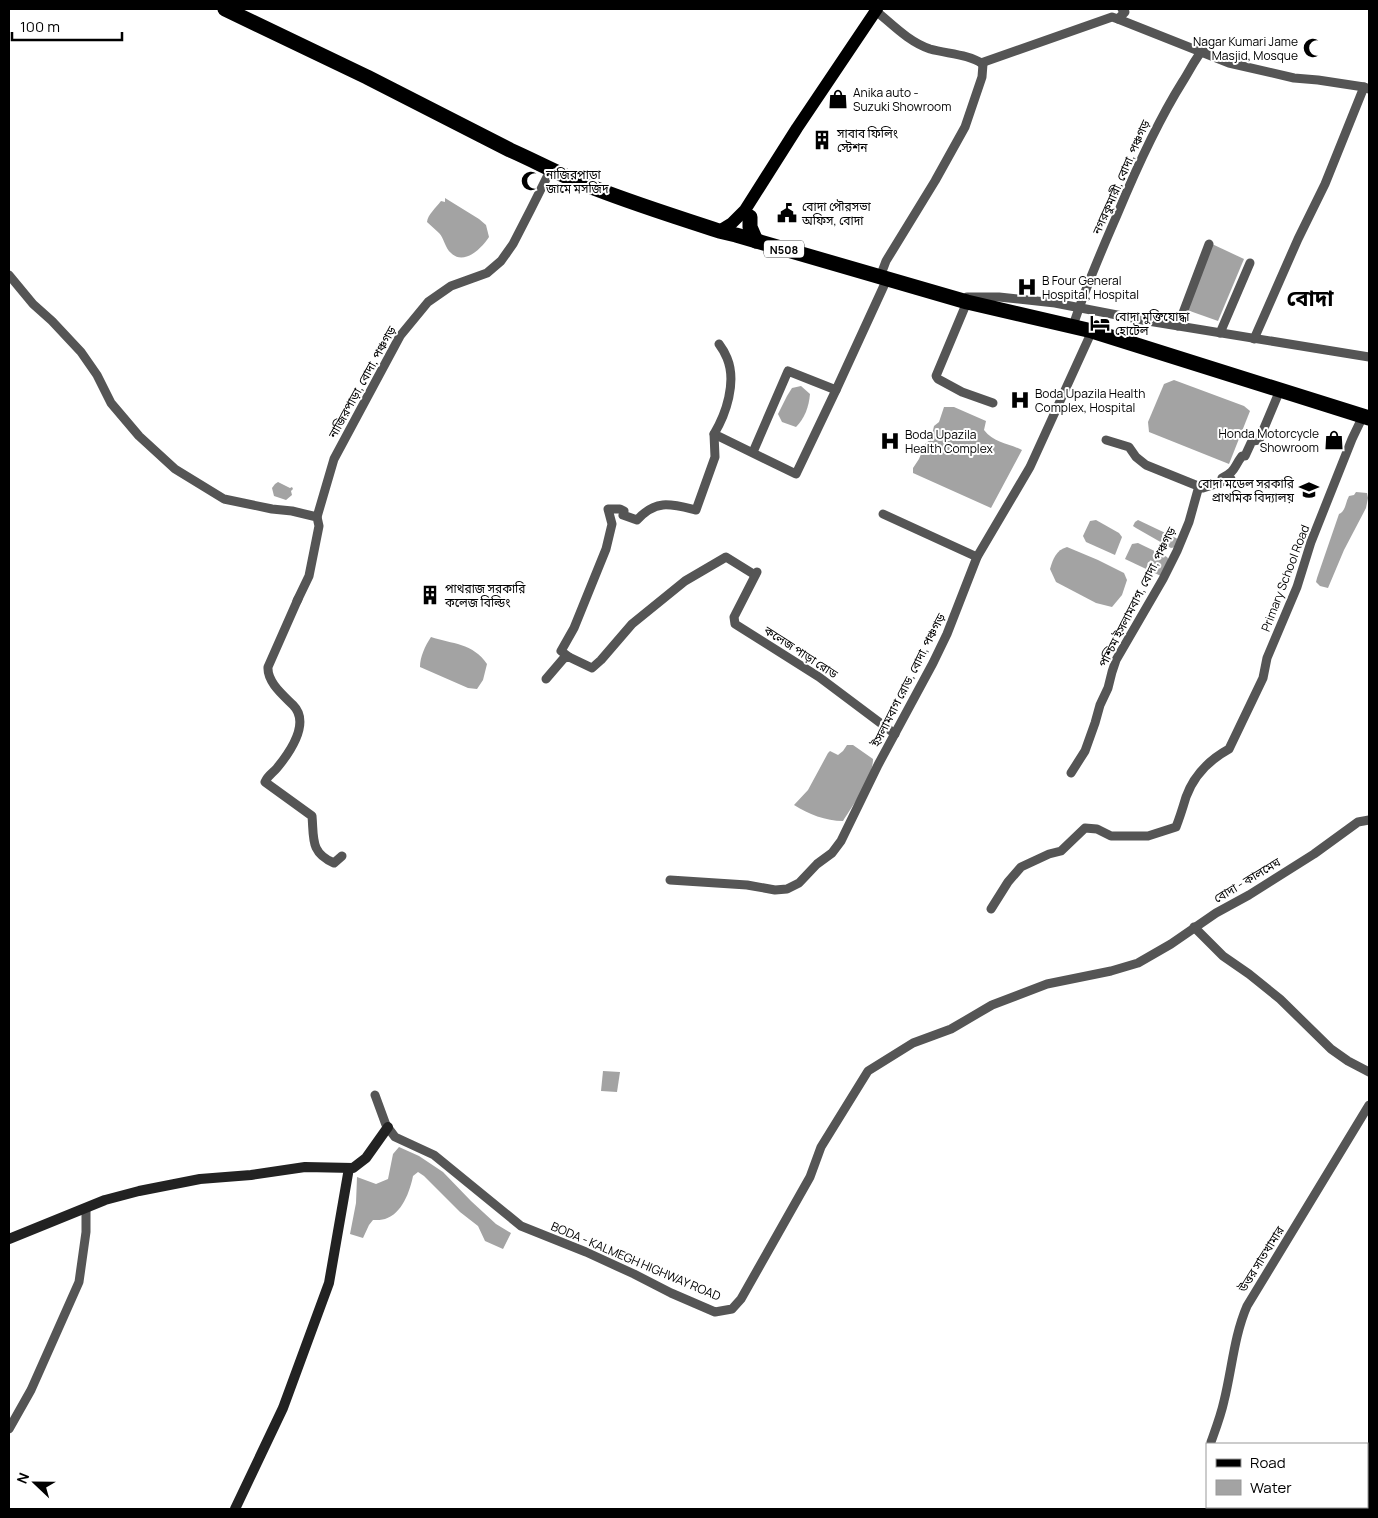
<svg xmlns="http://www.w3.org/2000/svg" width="1378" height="1518" font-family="Manrope,'Noto Sans Bengali',sans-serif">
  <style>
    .water { fill: #a3a3a3 }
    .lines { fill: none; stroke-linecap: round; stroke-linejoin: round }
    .street { stroke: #555; stroke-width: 9 }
    .secondary { stroke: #222; stroke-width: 10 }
    .primary { stroke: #000; stroke-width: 12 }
    .highway { stroke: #000; stroke-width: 15 }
    .labels { text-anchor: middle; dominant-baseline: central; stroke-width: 4; stroke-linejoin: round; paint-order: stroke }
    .shield { fill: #fff; stroke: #4c4c4c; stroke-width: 1 }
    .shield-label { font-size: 11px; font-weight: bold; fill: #000 }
    .poi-label { font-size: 12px; fill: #000; stroke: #fff; text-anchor: start }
    .street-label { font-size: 12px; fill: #000; stroke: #fff }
    .town-label { font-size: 22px; font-weight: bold; fill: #000; stroke: #fff }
  </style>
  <rect width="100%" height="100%" fill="#fff"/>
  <g class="water">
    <path d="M 445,198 L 479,219 L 486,225 L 489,237 C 482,248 464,266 451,253 C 445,248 444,238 439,233 C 435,229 431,226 427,222 C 428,214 436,208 441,201 L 445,202 Z"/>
    <polygon points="1212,244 1244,259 1218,321 1187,310"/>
    <polygon points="1174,380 1244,406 1250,411 1229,464 1149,432 1148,422 1164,384"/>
    <path d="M 801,386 L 810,394 C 809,406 805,418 796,427 L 782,422 L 778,414 L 787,396 L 792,388 Z"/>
    <path d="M 944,407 L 954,407 L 986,421 L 984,430 C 994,443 1008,443 1022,450 L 991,508 L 913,473 L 913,468 L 919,459 L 925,444 L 931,439 L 934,426 L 939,422 Z"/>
    <polygon points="278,482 290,488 292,487 293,489 291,491 292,495 286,500 274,496 272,488 275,484"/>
    <path d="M 1356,492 L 1367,493 L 1368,498 L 1366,508 L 1344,550 L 1328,588 L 1320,586 L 1316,582 L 1317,578 L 1339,514 C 1346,511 1345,503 1349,496 L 1354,495 Z"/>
    <polygon points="1096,520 1119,533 1122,537 1115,555 1086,542 1083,536 1090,521"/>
    <polygon points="1138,520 1178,539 1176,547 1171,548 1136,528 1133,526 1135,522"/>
    <polygon points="1138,543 1167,557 1169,560 1161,576 1125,559 1132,544"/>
    <path d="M 1067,547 L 1098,560 L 1124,573 L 1127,580 L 1122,595 L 1112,607 L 1096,603 L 1056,582 L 1050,569 C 1053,559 1056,550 1067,547 Z"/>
    <path d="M 431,637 C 452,644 473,643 487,664 L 483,680 L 477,689 L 468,688 L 420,667 C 420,657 425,646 431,637 Z"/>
    <path d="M 847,745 L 853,745 L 873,759 C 873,778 853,805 843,821 C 826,821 808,814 794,805 L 808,790 L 828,753 L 830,751 L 838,755 L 843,751 Z"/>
    <polygon points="603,1071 620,1072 617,1092 601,1091"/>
    <path d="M 399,1147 L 419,1156 L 443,1172 L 471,1201 L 496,1224 L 511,1233 L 503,1249 L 485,1241 L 478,1226 L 460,1212 L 424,1176 L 418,1172 L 413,1176 C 410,1191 402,1214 385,1219 C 382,1220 377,1220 373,1220 L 369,1225 L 363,1238 L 350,1234 L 356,1203 L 357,1177 L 376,1184 L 388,1179 L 393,1154 Z"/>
  </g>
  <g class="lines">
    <g class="street">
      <path d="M 876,11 C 893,25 909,42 930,49 C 948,54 968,54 983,64 L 982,77 L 965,127 L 935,181 L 886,261 L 880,277"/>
      <polyline points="1118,19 1229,63 1294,78 1318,80 1364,87"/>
      <polyline points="981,63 1112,17 1118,19 1125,12 1122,9"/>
      <polyline points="9,275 33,304 52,321 81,352 97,375 111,403 139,436 175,469 224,499 272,509 292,511 317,517 319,526 309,576 297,601"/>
      <polyline points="967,297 999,297 1055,303 1148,321 1369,357"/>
      <polyline points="967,302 936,376 938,379 962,392 993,403"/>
      <path d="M 1073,326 C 1085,288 1101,252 1117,215 C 1136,169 1156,124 1183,81 C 1190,70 1197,55 1206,46"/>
      <polyline points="1178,326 1209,244"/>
      <polyline points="1220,333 1250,263"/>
      <polyline points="1254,339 1298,239 1325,184 1364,87 1369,89"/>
      <path d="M 719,344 C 722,348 725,353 727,358 C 737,382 726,414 714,434 L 796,474 L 836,390"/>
      <polyline points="1106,440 1129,447 1136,457 1146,465 1203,488 1231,479"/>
      <polyline points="753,452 788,371 836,390 887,279"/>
      <path d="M 1222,478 C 1236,471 1233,468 1242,456 L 1245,456 L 1251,443 L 1253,441 L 1259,440 L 1280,390"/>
      <polyline points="883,514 977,557"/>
      <polyline points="317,517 334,459 400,336 428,302 451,286 487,273 501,261 513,244 531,209 551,169"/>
      <polyline points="757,572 734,617 735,624 819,677 895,734"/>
      <path d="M 298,599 L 268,667 C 267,682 283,695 293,705 C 311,723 290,752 277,768 C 273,773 268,775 265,782 L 312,816 C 314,838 310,853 334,863 L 342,856"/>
      <path d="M 569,657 L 561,651 L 574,628 L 606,549 L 612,524 L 608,509 L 620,509 L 624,511 L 623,515 L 637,520 C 656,499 671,504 696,510 L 715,457 L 714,434"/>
      <polyline points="546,679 564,658 569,657 592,668 601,660 632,624 685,581 726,557 755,575"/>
      <polyline points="1071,773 1085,751 1095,723 1100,705 1108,688 1112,672 1116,660 1163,579 1177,551 1189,522 1199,486"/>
      <polyline points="670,880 747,885 775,890 787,889 799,883 817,864 832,853 841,841 878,765 933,663 947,634 977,557 1030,467 1092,331"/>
      <path d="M 991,909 L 1008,882 L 1021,867 L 1049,854 L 1061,851 L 1085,828 L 1097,829 L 1111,836 L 1148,836 L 1176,827 C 1180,817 1183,807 1186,797 C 1194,775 1209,760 1229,749 L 1263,678 L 1267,658 L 1297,587 L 1311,542 L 1352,439 L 1363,416"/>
      <polyline points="1194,927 1223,956 1249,974 1280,999 1331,1049 1348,1061 1369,1072"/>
      <polyline points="375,1095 386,1125 395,1137 434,1155 521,1226 586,1252 634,1274 671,1293 715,1312 732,1309 741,1299 810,1177 821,1147 868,1071 913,1043 951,1029 992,1005 1047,984 1111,971 1138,963 1171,944 1216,913 1249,895 1314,854 1358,822 1369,820"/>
      <polyline points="9,1429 31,1390 79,1282 86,1232 86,1208"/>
      <path d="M 1211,1442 C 1216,1428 1221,1415 1224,1401 C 1232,1369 1234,1336 1247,1306 L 1369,1105"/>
    </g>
    <g class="secondary">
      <polyline points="9,1239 105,1200 139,1191 200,1179 251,1175 305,1167 353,1168 366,1158 388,1127"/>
      <polyline points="235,1509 283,1408 329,1283 349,1168"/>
    </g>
    <polyline class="primary" points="719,231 732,223 745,210 797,128 877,9"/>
    <g class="highway">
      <path d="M 225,9 L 367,77 L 510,150 C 535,161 559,174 584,184 C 628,202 674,216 719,231 L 736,235 L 967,302 L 1092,331 L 1369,418"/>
      <polyline points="750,217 750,227 756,241"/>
    </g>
  </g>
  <defs>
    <symbol id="mosque-bare" viewBox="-9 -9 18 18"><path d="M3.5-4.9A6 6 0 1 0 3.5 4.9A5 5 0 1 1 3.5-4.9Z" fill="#000" stroke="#fff" stroke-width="2.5" paint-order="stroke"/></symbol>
    <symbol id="shop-bare" viewBox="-9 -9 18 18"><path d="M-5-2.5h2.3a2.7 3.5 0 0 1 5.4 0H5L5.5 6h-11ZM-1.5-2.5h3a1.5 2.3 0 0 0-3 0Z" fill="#000" stroke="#fff" stroke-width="2.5" paint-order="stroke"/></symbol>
    <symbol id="building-bare" viewBox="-9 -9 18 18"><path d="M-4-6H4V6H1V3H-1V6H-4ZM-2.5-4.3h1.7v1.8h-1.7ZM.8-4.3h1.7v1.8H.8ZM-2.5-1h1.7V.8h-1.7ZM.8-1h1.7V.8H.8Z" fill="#000" stroke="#fff" stroke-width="2.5" paint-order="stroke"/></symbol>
    <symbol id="civic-bare" viewBox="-9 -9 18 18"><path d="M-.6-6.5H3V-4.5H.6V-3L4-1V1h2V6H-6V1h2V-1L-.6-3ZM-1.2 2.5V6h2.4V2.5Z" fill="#000" stroke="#fff" stroke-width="2.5" paint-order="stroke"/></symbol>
    <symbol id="hospital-bare" viewBox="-9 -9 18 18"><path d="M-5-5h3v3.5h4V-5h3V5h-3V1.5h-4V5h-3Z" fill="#000" stroke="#fff" stroke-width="2.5" paint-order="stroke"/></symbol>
    <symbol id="hotel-bare" viewBox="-9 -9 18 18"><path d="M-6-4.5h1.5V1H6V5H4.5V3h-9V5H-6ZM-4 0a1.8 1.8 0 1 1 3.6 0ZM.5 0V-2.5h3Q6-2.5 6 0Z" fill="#000" stroke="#fff" stroke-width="2.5" paint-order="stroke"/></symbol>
    <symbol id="university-bare" viewBox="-9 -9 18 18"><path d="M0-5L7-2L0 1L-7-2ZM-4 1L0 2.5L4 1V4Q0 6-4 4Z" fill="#000" stroke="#fff" stroke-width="2.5" paint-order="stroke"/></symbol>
  </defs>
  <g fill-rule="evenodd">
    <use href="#mosque-bare" x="1299" y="34" width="28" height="28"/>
    <use href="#shop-bare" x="824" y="85" width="28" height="28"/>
    <use href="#building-bare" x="808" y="126" width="28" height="28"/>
    <use href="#mosque-bare" x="517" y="167" width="28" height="28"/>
    <use href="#civic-bare" x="773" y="199" width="28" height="28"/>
    <use href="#hospital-bare" x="1013" y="273" width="28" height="28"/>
    <use href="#hotel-bare" x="1086" y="309" width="28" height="28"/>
    <use href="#hospital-bare" x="1006" y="386" width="28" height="28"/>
    <use href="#shop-bare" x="1320" y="426" width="28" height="28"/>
    <use href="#hospital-bare" x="876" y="427" width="28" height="28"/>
    <use href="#university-bare" x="1295" y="476" width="28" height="28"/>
    <use href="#building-bare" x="416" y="581" width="28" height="28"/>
  </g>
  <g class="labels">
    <rect class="shield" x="764" y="240.5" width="40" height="17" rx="4"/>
    <g class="shield-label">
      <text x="784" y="249">N508</text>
    </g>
    <g class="poi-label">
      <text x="1298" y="41" text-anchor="end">Nagar Kumari Jame<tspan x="1298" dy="14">Masjid, Mosque</tspan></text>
      <text x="853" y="92">Anika auto -<tspan x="853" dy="14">Suzuki Showroom</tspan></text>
      <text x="837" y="133">সাবাব ফিলিং<tspan x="837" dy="14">স্টেশন</tspan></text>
      <text x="546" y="174">নাজিরপাড়া<tspan x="546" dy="14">জামে মসজিদ</tspan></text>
      <text x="802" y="206">বোদা পৌরসভা<tspan x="802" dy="14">অফিস, বোদা</tspan></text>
      <text x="1042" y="280">B Four General<tspan x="1042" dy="14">Hospital, Hospital</tspan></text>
      <text x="1115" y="316">বোদা মুক্তিযোদ্ধা<tspan x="1115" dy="14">হোটেল</tspan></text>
      <text x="1035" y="393">Boda Upazila Health<tspan x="1035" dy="14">Complex, Hospital</tspan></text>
      <text x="1319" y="433" text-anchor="end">Honda Motorcycle<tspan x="1319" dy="14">Showroom</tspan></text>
      <text x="905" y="434">Boda Upazila<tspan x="905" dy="14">Health Complex</tspan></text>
      <text x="1294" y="483" text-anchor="end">বোদা মডেল সরকারি<tspan x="1294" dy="14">প্রাথমিক বিদ্যালয়</tspan></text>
      <text x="445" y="588">পাথরাজ সরকারি<tspan x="445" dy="14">কলেজ বিল্ডিং</tspan></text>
    </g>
    <g class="street-label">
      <text transform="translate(1121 177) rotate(-66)">নগরকুমারী, বোদা, পঞ্চগড়</text>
      <text transform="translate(362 382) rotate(-61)">নাজিরপাড়া, বোদা, পঞ্চগড়</text>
      <text transform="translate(1285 578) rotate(-69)">Primary School Road</text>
      <text transform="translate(1137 597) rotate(-63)">পশ্চিম ইসলামবাগ, বোদা, পঞ্চগড়</text>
      <text transform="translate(801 652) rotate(33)">কলেজ পাড়া রোড</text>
      <text transform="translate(908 680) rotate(-63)">ইসলামবাগ রোড, বোদা, পঞ্চগড়</text>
      <text transform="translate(1247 880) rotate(-31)">বোদা - কালমেঘ</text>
      <text transform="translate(1261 1259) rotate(-58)">উত্তর সাতখামার</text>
      <text transform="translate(636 1261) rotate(23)">BODA - KALMEGH HIGHWAY ROAD</text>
    </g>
    <g class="town-label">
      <text x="1310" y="298">বোদা</text>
    </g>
  </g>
  <rect width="1378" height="1518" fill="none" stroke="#000000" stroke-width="20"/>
  <rect x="1206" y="1443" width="162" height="65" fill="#ffffff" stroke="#999999"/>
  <rect x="1216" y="1459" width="25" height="8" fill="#000000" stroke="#999999"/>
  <text x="1250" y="1468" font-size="15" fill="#000000">Road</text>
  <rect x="1216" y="1480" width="25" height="15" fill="#a3a3a3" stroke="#999999"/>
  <text x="1250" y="1493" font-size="15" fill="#000000">Water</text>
  <g transform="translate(35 1483) rotate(292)" stroke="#ffffff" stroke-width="4" paint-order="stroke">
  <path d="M0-4L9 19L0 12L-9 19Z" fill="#000000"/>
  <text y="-8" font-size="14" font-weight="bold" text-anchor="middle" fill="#000000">N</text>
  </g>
  <path d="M12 32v8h110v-8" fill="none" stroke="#000000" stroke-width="2.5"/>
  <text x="20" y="32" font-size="15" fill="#000000" stroke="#ffffff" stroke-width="4" paint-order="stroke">100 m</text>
</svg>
